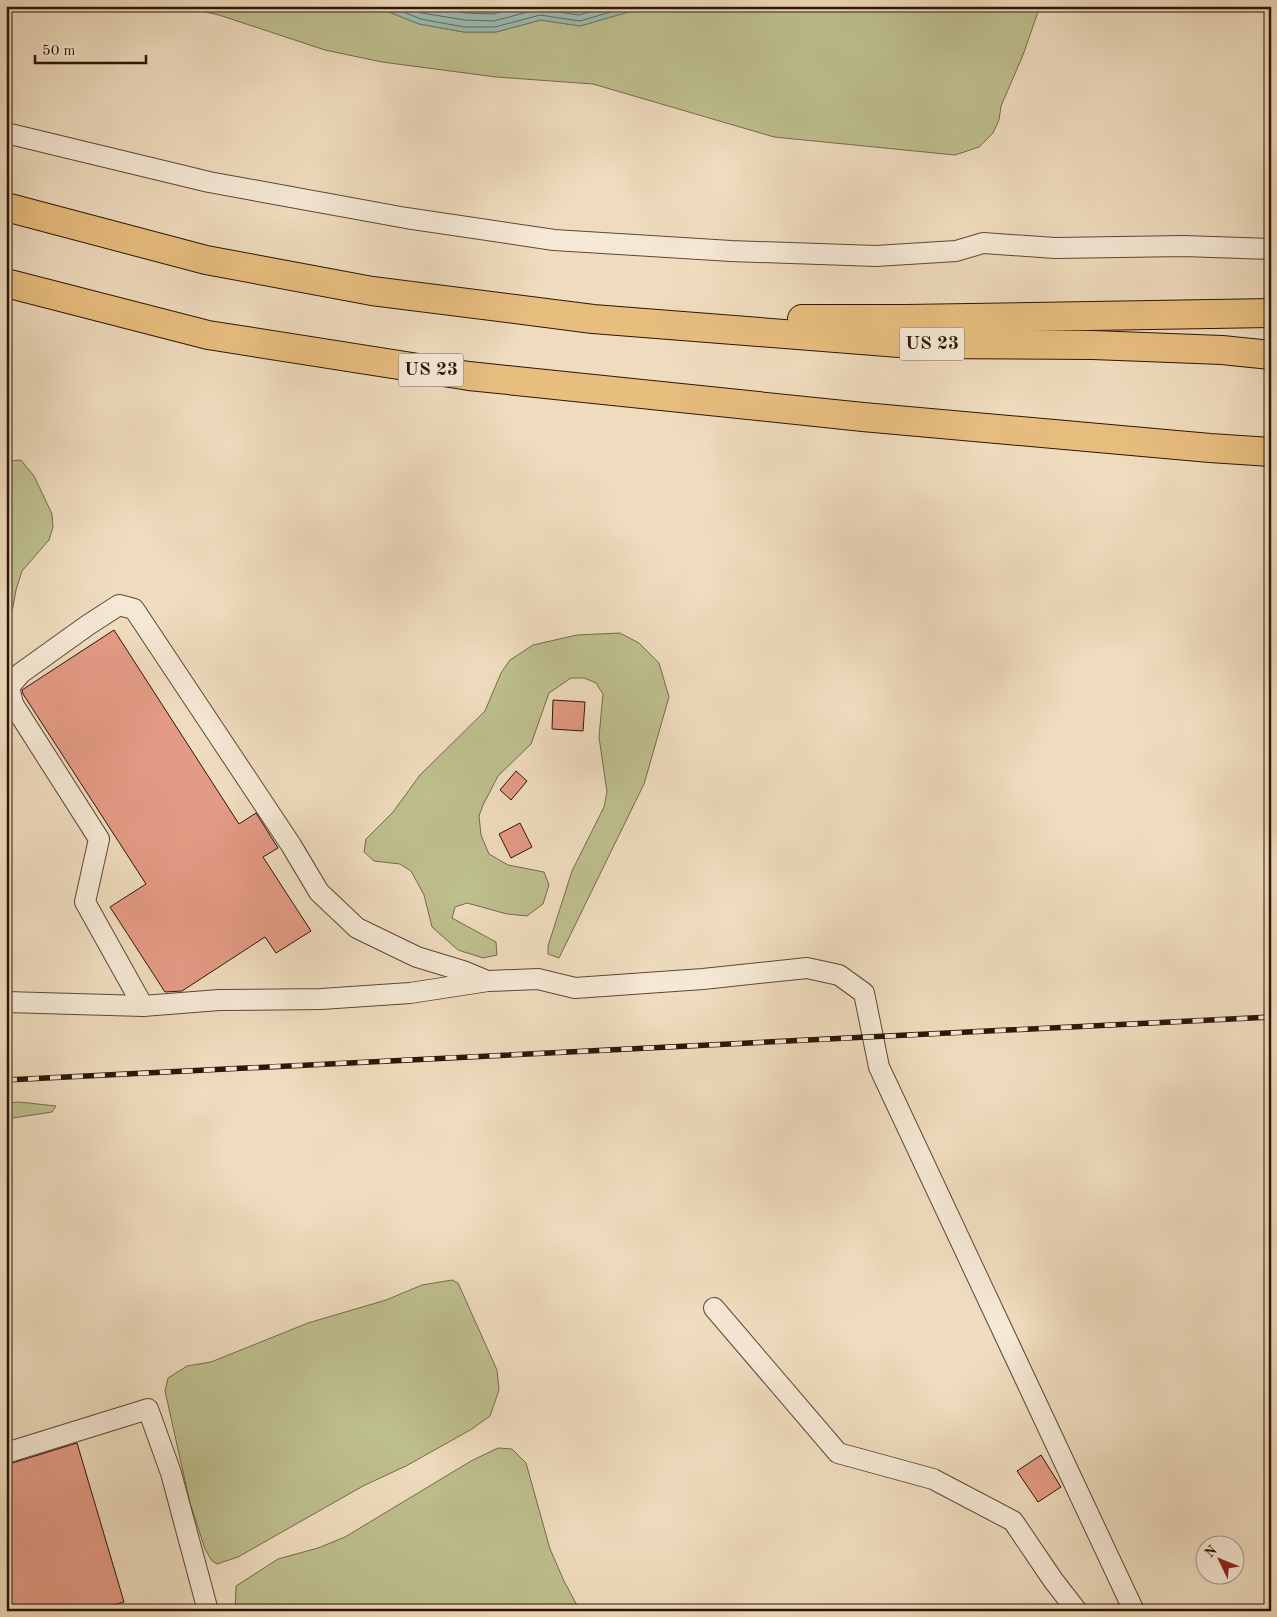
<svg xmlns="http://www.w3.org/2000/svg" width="1277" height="1617" font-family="'Old Standard TT',serif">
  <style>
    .green { fill: #bebf8e; stroke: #766a4a }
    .water { fill: #9abcb1; stroke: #6e796d }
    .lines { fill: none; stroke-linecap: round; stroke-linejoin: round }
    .shore { stroke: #64685c; stroke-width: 1 }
    .building { fill: #e49b85; stroke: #2d1507 }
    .minor-casing { stroke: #5e4735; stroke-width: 22 }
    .highway-casing { stroke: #2d1507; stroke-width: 30 }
    .minor { stroke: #f5e8d5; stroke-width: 20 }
    .highway { stroke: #e8be7f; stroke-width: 28 }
    .rail-casing { stroke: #2d1507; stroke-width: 5.5 }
    .rail { stroke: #f5e8d5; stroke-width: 4; stroke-dasharray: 11; stroke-linecap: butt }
    .labels { text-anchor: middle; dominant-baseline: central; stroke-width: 4; stroke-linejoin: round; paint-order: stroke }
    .shield { fill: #f5e8d5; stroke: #695445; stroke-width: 1 }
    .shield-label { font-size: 19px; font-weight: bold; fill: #2d1507 }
  </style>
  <rect width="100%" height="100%" fill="#efdcbe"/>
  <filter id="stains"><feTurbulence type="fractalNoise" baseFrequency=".004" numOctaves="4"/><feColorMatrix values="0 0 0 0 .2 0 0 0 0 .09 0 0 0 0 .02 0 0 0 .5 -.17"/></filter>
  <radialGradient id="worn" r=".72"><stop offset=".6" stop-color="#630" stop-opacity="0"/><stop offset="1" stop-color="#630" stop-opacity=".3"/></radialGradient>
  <g class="green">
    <polygon points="177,6 374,6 419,24 464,32 496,32 541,20 580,26 649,6 1040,6 1023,55 1001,106 999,120 993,133 979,147 955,155 774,137 593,84 496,77 382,62 325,50 219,15"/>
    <polygon points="21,460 34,476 52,514 53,527 49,540 22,571 16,590 13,607 6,625 6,461"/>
    <polygon points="620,633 639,643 659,663 669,697 644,784 559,958 548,954 548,946 572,871 604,807 607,792 599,737 603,694 596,683 584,678 571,678 549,693 531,744 498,776 483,805 479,816 481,835 489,854 508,865 544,872 549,885 543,904 527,916 507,914 467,903 455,907 452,918 496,942 497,955 483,958 458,950 432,927 424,895 411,871 400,864 374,861 364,852 366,839 393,812 420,775 485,711 501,673 510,660 533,645 577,635"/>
    <polygon points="19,1102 56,1106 52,1112 6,1119 6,1103"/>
    <polygon points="452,1280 458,1283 497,1370 499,1390 490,1416 472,1429 406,1466 363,1486 238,1557 217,1564 212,1561 205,1549 190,1503 165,1391 168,1378 187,1366 211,1362 308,1323 386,1300 422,1285"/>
    <polygon points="498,1448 512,1449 526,1463 550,1549 564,1581 580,1611 235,1611 236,1586 278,1559 318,1548 345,1537 471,1461"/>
  </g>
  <polygon class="water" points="374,6 649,6 580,26 541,20 496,32 464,32 419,24"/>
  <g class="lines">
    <g class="shore">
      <polyline points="388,6 421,19 464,27 495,27 540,15 580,21 631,6"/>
      <polyline points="405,6 422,13 465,20 494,21 539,9 579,15 609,6"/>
      <polyline points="428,6 466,13 493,14 521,6"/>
    </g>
  </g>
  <g class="building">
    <polygon points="114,630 239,824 256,813 278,848 263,857 311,931 276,953 265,937 182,991 165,992 110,907 146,884 23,694 22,690"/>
    <polygon points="553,700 585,702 583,731 552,729"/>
    <polygon points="516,771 527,781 511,800 500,790"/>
    <polygon points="520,823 532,847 511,858 499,834"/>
    <polygon points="77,1443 124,1602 94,1611 6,1611 6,1465"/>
    <polygon points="1041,1455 1061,1487 1038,1502 1017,1471"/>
  </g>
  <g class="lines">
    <defs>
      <g id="minor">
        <polyline points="6,133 209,182 406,218 554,240 731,251 876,256 956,251 983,243 1055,248 1184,246 1271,249"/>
        <polyline points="6,1002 143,1006 219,1000 321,999 410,993 488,981 538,979 575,988 703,979 807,968 839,975 864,993 879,1067 1134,1611"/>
        <polyline points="143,1006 85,902 99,839 13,704 9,687 21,673 88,625 119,605 134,609 291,845 319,892 357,928 417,957 463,971 487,981"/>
        <polyline points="714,1308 838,1453 933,1479 1013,1521 1053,1580 1077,1611"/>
        <polyline points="6,1453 148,1409 171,1473 208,1611"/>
      </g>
      <g id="highway">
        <polyline points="6,207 206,260 372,291 593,319 912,344 1093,345 1222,350 1271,355"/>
        <polyline points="6,283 208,335 469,376 863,417 1210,448 1271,452"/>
        <polyline points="802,319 905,319 1271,313"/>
      </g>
    </defs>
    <use href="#minor" class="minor-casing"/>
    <use href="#highway" class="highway-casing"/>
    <use href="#minor" class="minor"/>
    <use href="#highway" class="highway"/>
    <defs>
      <polyline id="rail" points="6,1080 1271,1017"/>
    </defs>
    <use href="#rail" class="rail-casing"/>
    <use href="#rail" class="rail"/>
  </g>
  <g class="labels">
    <g class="shield">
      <rect x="899.5" y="327.5" width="65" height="33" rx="4"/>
      <rect x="398.5" y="353.5" width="65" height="33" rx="4"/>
    </g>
    <g class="shield-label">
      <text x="932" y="344">US 23</text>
      <text x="431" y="370">US 23</text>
    </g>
  </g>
  <rect width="1277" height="1617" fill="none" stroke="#efdcbe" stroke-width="25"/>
  <rect x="8" y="8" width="1262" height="1602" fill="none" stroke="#2d1507" stroke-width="2.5"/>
  <rect x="12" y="12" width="1252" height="1592" fill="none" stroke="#2d1507"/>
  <g transform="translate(1220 1560) rotate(313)"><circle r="24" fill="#f5e8d5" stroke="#a59483"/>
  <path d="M0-4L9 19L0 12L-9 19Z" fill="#8f2418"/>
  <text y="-8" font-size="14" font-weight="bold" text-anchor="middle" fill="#2d1507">N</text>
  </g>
  <path d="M35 55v8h111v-8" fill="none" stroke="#2d1507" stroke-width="2.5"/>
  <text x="42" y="55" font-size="15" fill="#2d1507" stroke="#f5e8d5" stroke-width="4" paint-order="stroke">50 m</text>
  <rect width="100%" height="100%" filter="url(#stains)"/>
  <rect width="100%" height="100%" fill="url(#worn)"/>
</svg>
